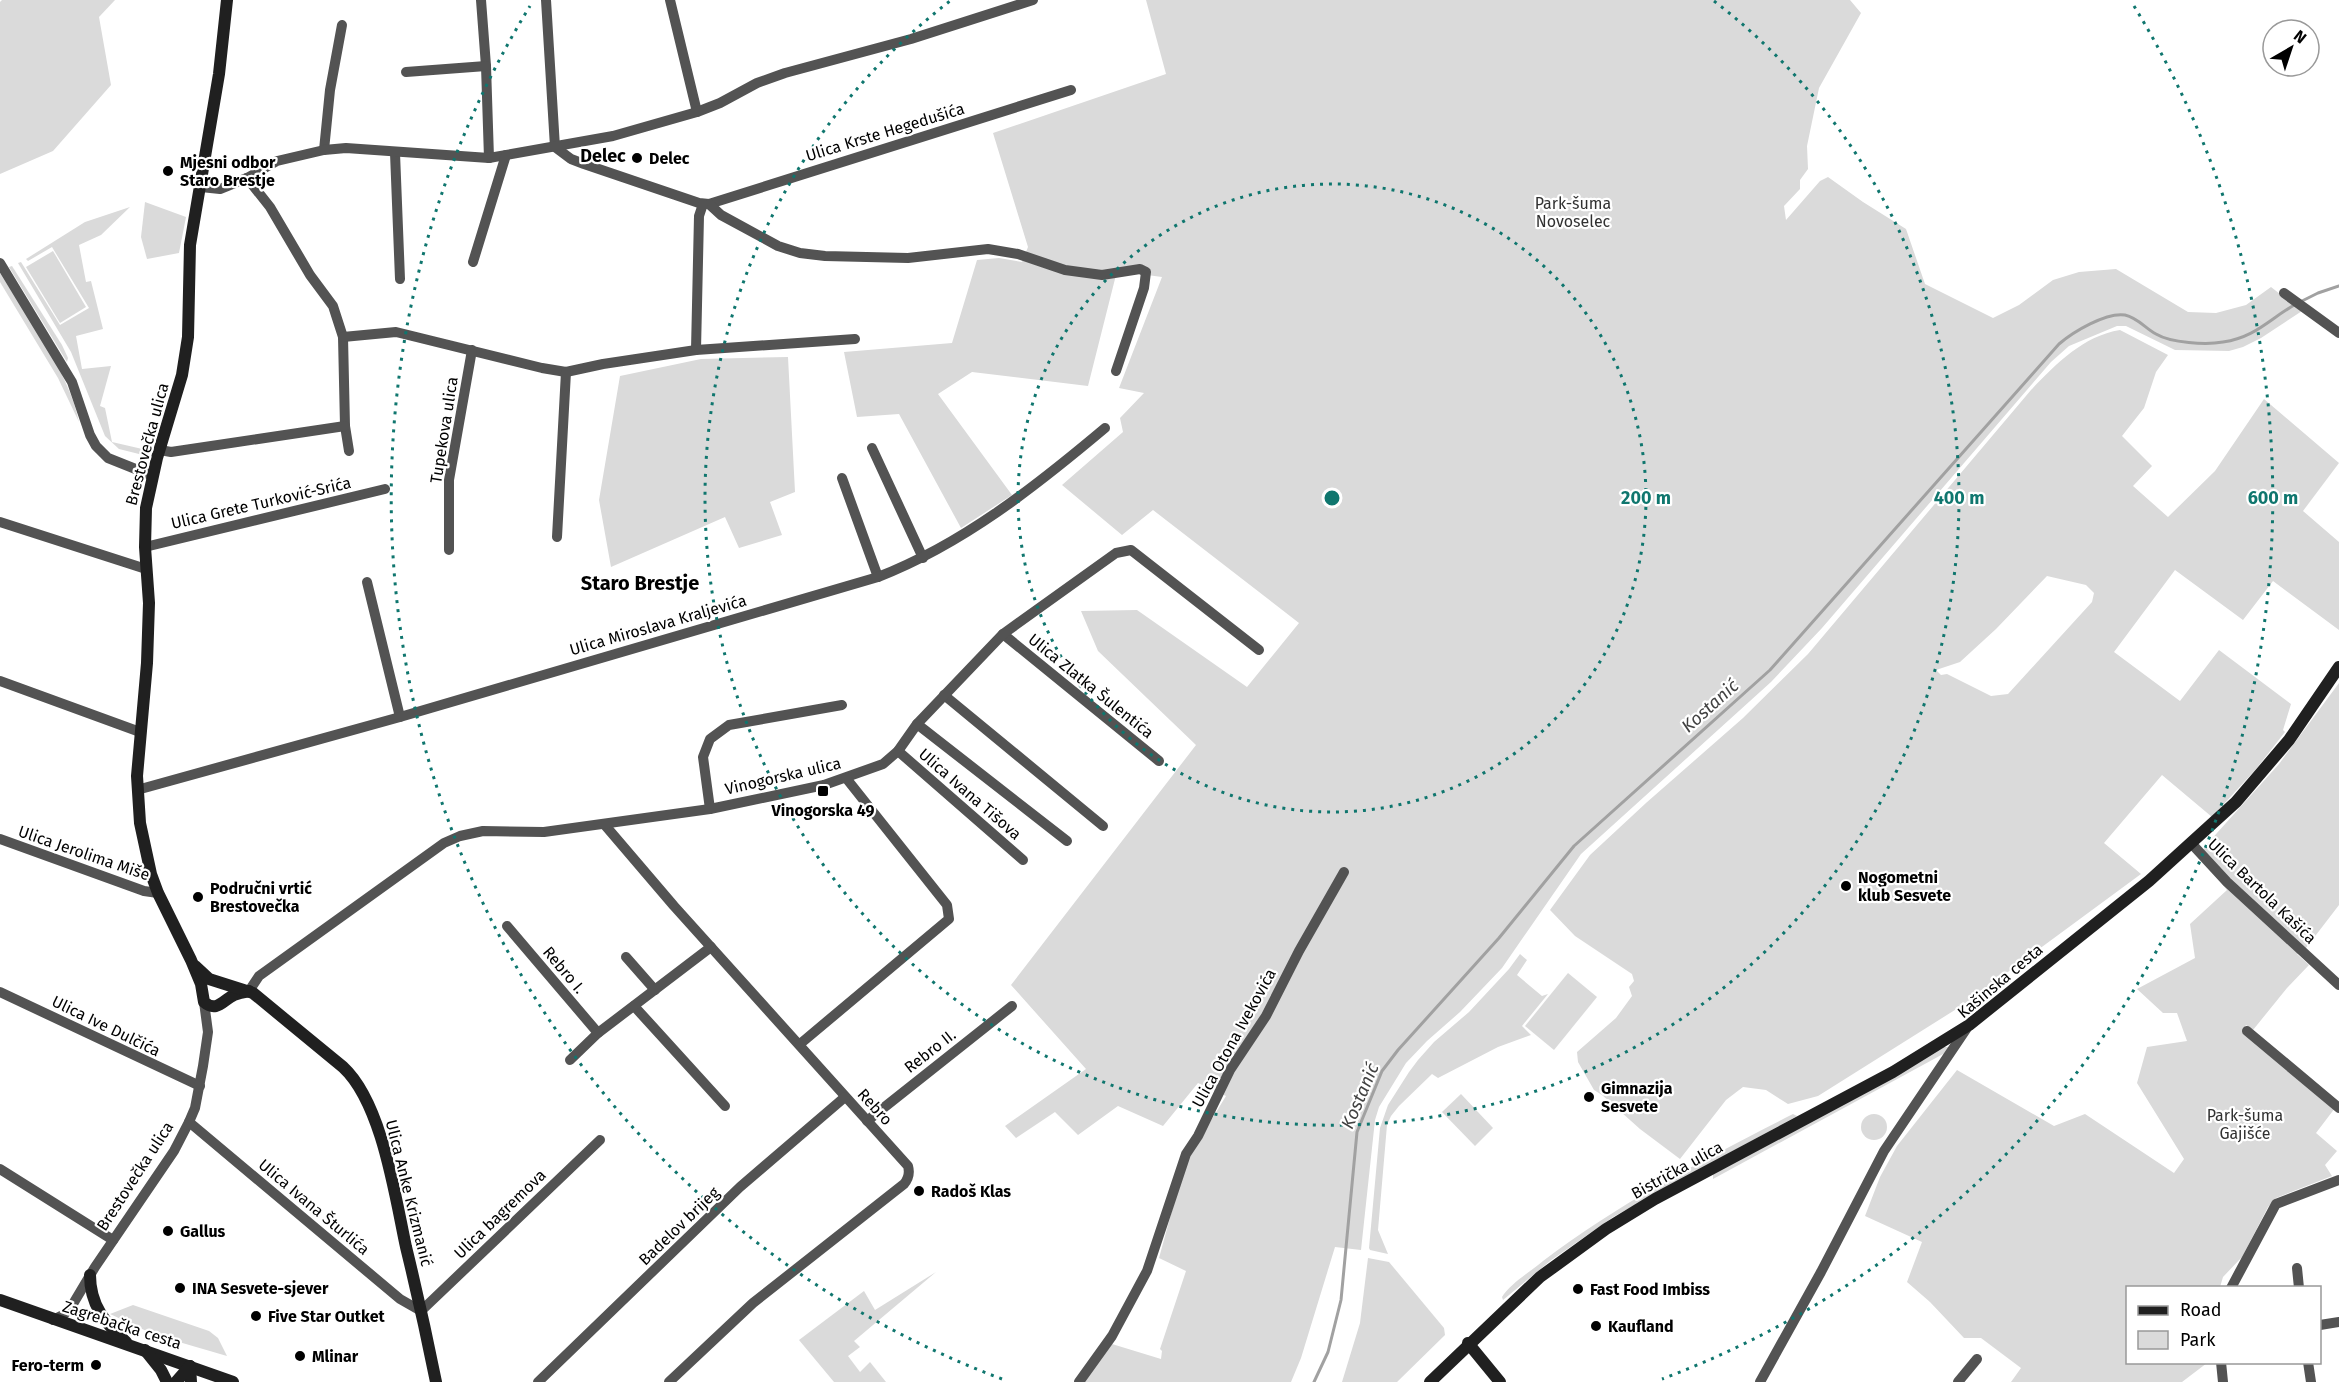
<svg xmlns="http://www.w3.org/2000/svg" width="2339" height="1382" font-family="'Fira Sans',sans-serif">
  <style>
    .green { fill: #dadada; fill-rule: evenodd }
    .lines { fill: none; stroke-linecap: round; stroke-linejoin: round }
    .stream { stroke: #a1a1a1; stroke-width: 3 }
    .street { stroke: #535353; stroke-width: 10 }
    .secondary { stroke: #202020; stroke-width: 12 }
    .ring { fill: none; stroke: #0f766e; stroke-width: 3; stroke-dasharray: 3 6 }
    .poi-dot { fill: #000; stroke: #fff; stroke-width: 2 }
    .labels { text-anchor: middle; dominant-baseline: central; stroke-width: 4.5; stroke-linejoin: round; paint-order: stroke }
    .street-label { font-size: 16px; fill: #000; stroke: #fff }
    .poi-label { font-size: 16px; font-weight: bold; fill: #000; stroke: #fff; text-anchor: start }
    .park-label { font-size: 16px; fill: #313131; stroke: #fff }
    .neighbourhood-label { font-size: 18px; font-weight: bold; fill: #000; stroke: #fff }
    .water-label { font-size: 18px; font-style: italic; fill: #424242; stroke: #fff }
    .quarter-label { font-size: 20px; font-weight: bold; fill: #000; stroke: #fff }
    .centre { fill: #0f766e; stroke: #fff; stroke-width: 3 }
    .ring-label { font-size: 18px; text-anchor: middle; font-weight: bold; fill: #0f766e; stroke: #fff; stroke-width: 4.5; stroke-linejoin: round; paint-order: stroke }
  </style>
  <rect width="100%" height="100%" fill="#fff"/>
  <g class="green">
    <polygon points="2,0 115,0 99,17 111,85 53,151 0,174 0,2"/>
    <polygon points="1146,0 1850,0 1861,13 1819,88 1807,146 1808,169 1800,180 1800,189 1784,206 1786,220 1820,181 1828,177 1863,202 1906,229 1925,284 1993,318 2019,305 2053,280 2079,272 2116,269 2188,312 2216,313 2246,305 2271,287 2302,311 2261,338 2243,347 2229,351 2175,350 2126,326 2117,326 2069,346 2051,362 1822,628 1771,682 1581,854 1502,968 1460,1012 1427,1041 1406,1063 1379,1107 1375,1120 1361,1250 1335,1247 1301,1358 1291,1382 1082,1382 1112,1344 1161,1359 1162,1351 1160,1349 1186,1271 1159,1258 1185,1163 1226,1096 1198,1083 1163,1126 1118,1106 1078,1135 1055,1112 1016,1138 1005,1126 1086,1069 1011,985 1196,745 1098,651 1081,611 1137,610 1247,687 1299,623 1153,510 1122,535 1062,485 1123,432 1120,418 1144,393 1119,388 1162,277 1117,271 1088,386 972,372 938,394 1012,495 961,528 899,414 857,417 844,352 952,343 977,260 999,258 1022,262 1028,247 993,133 1166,74"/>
    <polygon points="145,202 186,217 179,253 147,259 141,237"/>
    <polygon points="130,207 101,235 79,245 86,282 91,281 103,329 76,336 82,369 111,366 100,406 105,408 112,442 151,451 143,455 119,449 105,436 71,352 18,263 21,262 60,325 89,308 52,247 28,261 26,259 85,222"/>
    <polygon points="53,251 86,307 60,323 26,267"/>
    <polygon points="12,266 62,345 68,358 67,362 9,267"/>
    <path d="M 0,273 C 27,316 69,372 79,422 L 58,378 L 0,282 Z"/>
    <path d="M 2120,330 L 2168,355 L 2156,372 L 2144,408 L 2122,436 L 2152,466 L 2133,486 L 2168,517 L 2215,471 L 2264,399 L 2339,463 L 2303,511 L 2339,542 L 2339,630 L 2273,581 L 2243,620 L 2175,570 L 2114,652 L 2180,701 L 2219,650 L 2291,704 L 2283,730 L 2285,732 L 2256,769 L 2212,817 L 2162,775 L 2104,843 L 2141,874 L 1966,1003 L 1818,1096 L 1788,1104 L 1766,1090 L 1743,1087 L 1726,1100 L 1680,1159 L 1640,1129 L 1602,1095 L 1594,1090 L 1578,1062 L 1577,1052 L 1616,1018 L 1632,996 L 1629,987 L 1634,981 L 1632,974 L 1575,936 L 1550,910 L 1590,855 L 1646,803 L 1743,718 L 1808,654 L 2031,390 C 2056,364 2083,336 2120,330 ZM 2047,576 L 2086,585 L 2094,593 L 2092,602 L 2008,694 L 1991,696 L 1947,674 L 1941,675 L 1936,670 L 1960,662 L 1996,629 Z"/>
    <polygon points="788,357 795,492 770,502 782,535 739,548 725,517 611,567 599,500 620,376 701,359"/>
    <polygon points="2339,683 2339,905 2306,948 2297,954 2309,965 2287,988 2253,1030 2246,1025 2243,1030 2335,1108 2316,1133 2337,1151 2325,1165 2332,1176 2276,1198 2268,1207 2242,1257 2223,1277 2220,1287 2128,1288 2128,1362 2207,1363 2182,1382 2011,1382 2021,1368 1981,1338 1964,1338 1930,1302 1907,1282 1922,1242 1865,1216 1880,1177 1897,1146 1957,1070 2054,1126 2085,1114 2174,1173 2184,1159 2137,1083 2147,1047 2187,1041 2177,1013 2163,1013 2137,989 2195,958 2190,924 2227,890 2199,857 2208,843 2279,764"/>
    <polygon points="1520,954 1527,960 1517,975 1542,996 1548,994 1522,1026 1531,1035 1498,1047 1438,1078 1432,1074 1399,1106 1391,1116 1387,1125 1378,1230 1388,1254 1370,1250 1369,1248 1380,1128 1388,1105 1409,1072 1418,1060 1434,1042 1469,1012 1509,969"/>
    <polygon points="1568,973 1597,997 1554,1050 1525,1026"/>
    <polygon points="1944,1047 1949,1047 1945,1053 1713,1179 1713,1173"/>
    <polygon points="1461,1094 1493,1128 1475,1146 1442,1112"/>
    <circle cx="1874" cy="1127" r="13"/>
    <path d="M 1793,1114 L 1797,1116 L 1613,1217 L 1550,1261 L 1503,1300 L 1502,1297 C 1511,1283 1530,1272 1543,1261 C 1620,1202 1707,1158 1793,1114 Z"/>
    <polygon points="1368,1258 1389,1262 1444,1328 1445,1335 1397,1382 1342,1382 1360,1323"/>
    <polygon points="936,1272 854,1341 860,1347 848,1356 860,1372 870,1362 886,1382 834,1382 799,1340 864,1291 875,1310"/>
    <polygon points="133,1305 209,1331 218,1338 227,1356 155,1335 110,1314"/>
  </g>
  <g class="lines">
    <g class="stream">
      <polyline points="2302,301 2318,293 2339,286"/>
      <path d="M 1314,1382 L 1328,1352 L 1341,1300 L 1357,1132 L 1382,1071 L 1398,1050 L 1499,938 L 1574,846 L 1770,670 L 2059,344 C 2073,332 2106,312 2125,315 C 2138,318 2145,328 2156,334 C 2171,343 2206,345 2223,342 C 2256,337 2269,319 2296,304"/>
    </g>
    <g class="street">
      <polyline points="481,0 486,66 489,158"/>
      <polyline points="546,0 555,147 571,159 584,164 699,203 709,204 1071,90"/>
      <polyline points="670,0 697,112"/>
      <polyline points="406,72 486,66"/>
      <polyline points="324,150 330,90 342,25"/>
      <polyline points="395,153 400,279"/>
      <polyline points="247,178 270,207 310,275 333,306 343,337 345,426 349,451"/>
      <polyline points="201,187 220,189 247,178 277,161 324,150 346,148 489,158 613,136 697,112 720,103 757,83 785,73 911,39 1033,0"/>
      <polyline points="709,204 721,215 778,246 800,253 825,256 908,258 988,249 1018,254 1065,270 1102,275 1140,269 1146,272 1144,288 1116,371"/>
      <polyline points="473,262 506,155"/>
      <polyline points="0,263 72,382 90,435 96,446 108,458 153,476"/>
      <polyline points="2284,293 2339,333"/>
      <polyline points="343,337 396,332 542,368 566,372 603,364 696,350 855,339"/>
      <polyline points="696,350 699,216 703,204"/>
      <polyline points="872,448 923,558"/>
      <polyline points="160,450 171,452 345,426"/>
      <polyline points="842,478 878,577"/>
      <polyline points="0,522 146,569"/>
      <polyline points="557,537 566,372"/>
      <polyline points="145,547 385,489"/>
      <polyline points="449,550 449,480 472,350"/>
      <polyline points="367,582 400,717"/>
      <polyline points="1003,634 1159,761"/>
      <polyline points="0,681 140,732"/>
      <polyline points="944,695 1103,826"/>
      <polyline points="917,724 1067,841"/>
      <polyline points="898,751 1023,860"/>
      <path d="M 137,790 L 400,717 L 878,577 C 963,544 1036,486 1105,428"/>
      <polyline points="710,809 703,757 710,739 729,725 842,705"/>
      <path d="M 604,824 L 674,906 L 908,1166 C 910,1173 909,1178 904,1184 L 753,1303 L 669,1382"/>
      <polyline points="0,839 144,891 158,893"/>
      <polyline points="2191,843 2227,882 2339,985"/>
      <polyline points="507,926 598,1033"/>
      <polyline points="626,957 655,990"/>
      <polyline points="249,991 259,976 444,843 460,836 483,831 544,832 710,809 824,785 883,764 898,751 917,724 1003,634 1116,553 1131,550 1259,650"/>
      <polyline points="0,992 200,1086"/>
      <polyline points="634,1006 725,1106"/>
      <polyline points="2247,1031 2339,1108"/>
      <polyline points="800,1044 949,919 947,905 846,778"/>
      <polyline points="570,1060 598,1033 711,947"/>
      <polyline points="867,1121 1012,1006"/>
      <polyline points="189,1122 400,1299 421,1311 600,1140"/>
      <polyline points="0,1169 113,1240"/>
      <polyline points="2297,1268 2299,1288"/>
      <polyline points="2231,1288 2276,1204 2339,1180"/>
      <polyline points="53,1320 63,1315 70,1309 95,1267 174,1151 189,1122 195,1108 203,1066 208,1032 204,1002"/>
      <polyline points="2320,1325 2339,1322"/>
      <polyline points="2221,1362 2223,1382"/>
      <polyline points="2308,1362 2311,1382"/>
      <polyline points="538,1382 740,1187 845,1097"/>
      <polyline points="1079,1382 1112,1336 1147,1271 1186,1154 1198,1136 1230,1070 1266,1016 1299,951 1344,872"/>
      <polyline points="1760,1382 1821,1272 1884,1151 1969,1025"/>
      <polyline points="1958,1382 1977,1359"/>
    </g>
    <g class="secondary">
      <path d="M 227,0 L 219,74 L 190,245 L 188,337 L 182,375 L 157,458 L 146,508 L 145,547 L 149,603 L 147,663 L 137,776 L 140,823 L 151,874 L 158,893 L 191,960 L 201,984 L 204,1002 C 217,1013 223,1000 234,995 C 239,993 244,992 249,991"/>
      <path d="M 195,966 L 209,979 L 253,993 L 343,1067 C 382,1103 395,1196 406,1247 C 417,1292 427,1337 436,1382"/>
      <path d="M 90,1275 C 90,1305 105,1323 126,1342"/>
      <polyline points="0,1300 233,1382"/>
      <polyline points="1468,1343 1500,1382"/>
      <polyline points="145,1350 161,1370 167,1382"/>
      <polyline points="190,1366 191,1382"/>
      <polyline points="176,1382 190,1366"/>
      <polyline points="1430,1382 1540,1277 1606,1229 1655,1199 1893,1072 1969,1025 2149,881 2236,802 2289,740 2339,667"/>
    </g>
  </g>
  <g class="ring">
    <circle cx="1332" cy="498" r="314"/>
    <path d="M1714 1A627 627 0 1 1 950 1"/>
    <path d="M1002 1379A941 941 0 0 1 530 6M2134 6A941 941 0 0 1 1662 1379"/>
  </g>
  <g class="poi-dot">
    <circle cx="637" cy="158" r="6"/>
    <circle cx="168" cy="171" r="6"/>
    <rect x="817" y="785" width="12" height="12" rx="3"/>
    <circle cx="1846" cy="886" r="6"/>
    <circle cx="198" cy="897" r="6"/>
    <circle cx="1589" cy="1097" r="6"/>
    <circle cx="919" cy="1191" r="6"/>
    <circle cx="168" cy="1231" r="6"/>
    <circle cx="180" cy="1288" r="6"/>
    <circle cx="1578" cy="1289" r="6"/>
    <circle cx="256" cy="1316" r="6"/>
    <circle cx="1596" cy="1326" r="6"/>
    <circle cx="300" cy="1356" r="6"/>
    <circle cx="96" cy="1365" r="6"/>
  </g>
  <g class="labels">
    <g class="street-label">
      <text transform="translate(885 132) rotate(-17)">Ulica Krste Hegedušića</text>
      <text transform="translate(444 430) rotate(-81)">Tupekova ulica</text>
      <text transform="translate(147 444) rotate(-75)">Brestovečka ulica</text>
      <text transform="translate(261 503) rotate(-13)">Ulica Grete Turković-Srića</text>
      <text transform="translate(658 625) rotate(-16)">Ulica Miroslava Kraljevića</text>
      <text transform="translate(1091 686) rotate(39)">Ulica Zlatka Šulentića</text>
      <text transform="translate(783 776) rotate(-13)">Vinogorska ulica</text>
      <text transform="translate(970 794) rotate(41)">Ulica Ivana Tišova</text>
      <text transform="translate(84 853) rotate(19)">Ulica Jerolima Miše</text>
      <text transform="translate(2262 891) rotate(44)">Ulica Bartola Kašića</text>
      <text transform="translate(564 970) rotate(50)">Rebro I.</text>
      <text transform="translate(2000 981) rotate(-40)">Kašinska cesta</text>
      <text transform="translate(106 1026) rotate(26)">Ulica Ive Dulčića</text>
      <text transform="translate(1234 1038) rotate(-61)">Ulica Otona Ivekovića</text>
      <text transform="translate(930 1051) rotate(-38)">Rebro II.</text>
      <text transform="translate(875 1107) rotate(48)">Rebro</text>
      <text transform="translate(1677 1170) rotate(-29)">Bistrička ulica</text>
      <text transform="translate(135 1176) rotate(-57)">Brestovečka ulica</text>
      <text transform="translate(409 1193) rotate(76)">Ulica Anke Krizmanić</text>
      <text transform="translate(314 1207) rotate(40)">Ulica Ivana Šturlića</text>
      <text transform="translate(500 1214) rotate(-44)">Ulica bagremova</text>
      <text transform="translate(679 1226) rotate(-44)">Badelov brijeg</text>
      <text transform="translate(122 1325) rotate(18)">Zagrebačka cesta</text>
    </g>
    <g class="poi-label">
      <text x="649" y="158">Delec</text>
      <text x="180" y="162">Mjesni odbor<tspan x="180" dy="18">Staro Brestje</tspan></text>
      <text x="823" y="810" text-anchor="middle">Vinogorska 49</text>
      <text x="1858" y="877">Nogometni<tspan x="1858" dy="18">klub Sesvete</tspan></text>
      <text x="210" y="888">Područni vrtić<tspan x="210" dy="18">Brestovečka</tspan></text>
      <text x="1601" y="1088">Gimnazija<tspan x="1601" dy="18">Sesvete</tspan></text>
      <text x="931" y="1191">Radoš Klas</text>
      <text x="180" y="1231">Gallus</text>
      <text x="192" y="1288">INA Sesvete-sjever</text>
      <text x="1590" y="1289">Fast Food Imbiss</text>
      <text x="268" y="1316">Five Star Outket</text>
      <text x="1608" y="1326">Kaufland</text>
      <text x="312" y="1356">Mlinar</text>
      <text x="84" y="1365" text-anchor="end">Fero-term</text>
    </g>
    <g class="park-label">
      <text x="1573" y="203">Park-šuma<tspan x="1573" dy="18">Novoselec</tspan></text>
      <text x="2245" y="1115">Park-šuma<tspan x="2245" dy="18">Gajišće</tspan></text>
    </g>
    <g class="neighbourhood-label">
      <text x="603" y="156">Delec</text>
    </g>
    <g class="water-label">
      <text transform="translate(1710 706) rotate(-42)">Kostanić</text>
      <text transform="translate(1360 1096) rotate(-67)">Kostanić</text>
    </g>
    <g class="quarter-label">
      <text x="640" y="583">Staro Brestje</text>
    </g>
  </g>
  <circle cx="1332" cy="498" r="9" class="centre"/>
  <g class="ring-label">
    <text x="1646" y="504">200 m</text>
    <text x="1959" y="504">400 m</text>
    <text x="2273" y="504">600 m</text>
  </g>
  <rect x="2126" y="1286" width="195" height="78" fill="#ffffff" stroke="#999999" stroke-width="1.5"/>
  <rect x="2138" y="1306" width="30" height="9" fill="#202020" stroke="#999999" stroke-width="1.5"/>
  <text x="2180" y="1316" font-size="18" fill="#000000">Road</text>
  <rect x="2138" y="1331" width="30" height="18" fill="#dadada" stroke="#999999" stroke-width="1.5"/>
  <text x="2180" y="1346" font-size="18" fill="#000000">Park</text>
  <g transform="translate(2291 48) rotate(39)"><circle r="28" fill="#ffffff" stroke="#999999" stroke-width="1.5"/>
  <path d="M0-4.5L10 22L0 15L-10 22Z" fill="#000000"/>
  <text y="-9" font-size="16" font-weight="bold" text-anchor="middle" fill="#000000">N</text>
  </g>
</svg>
